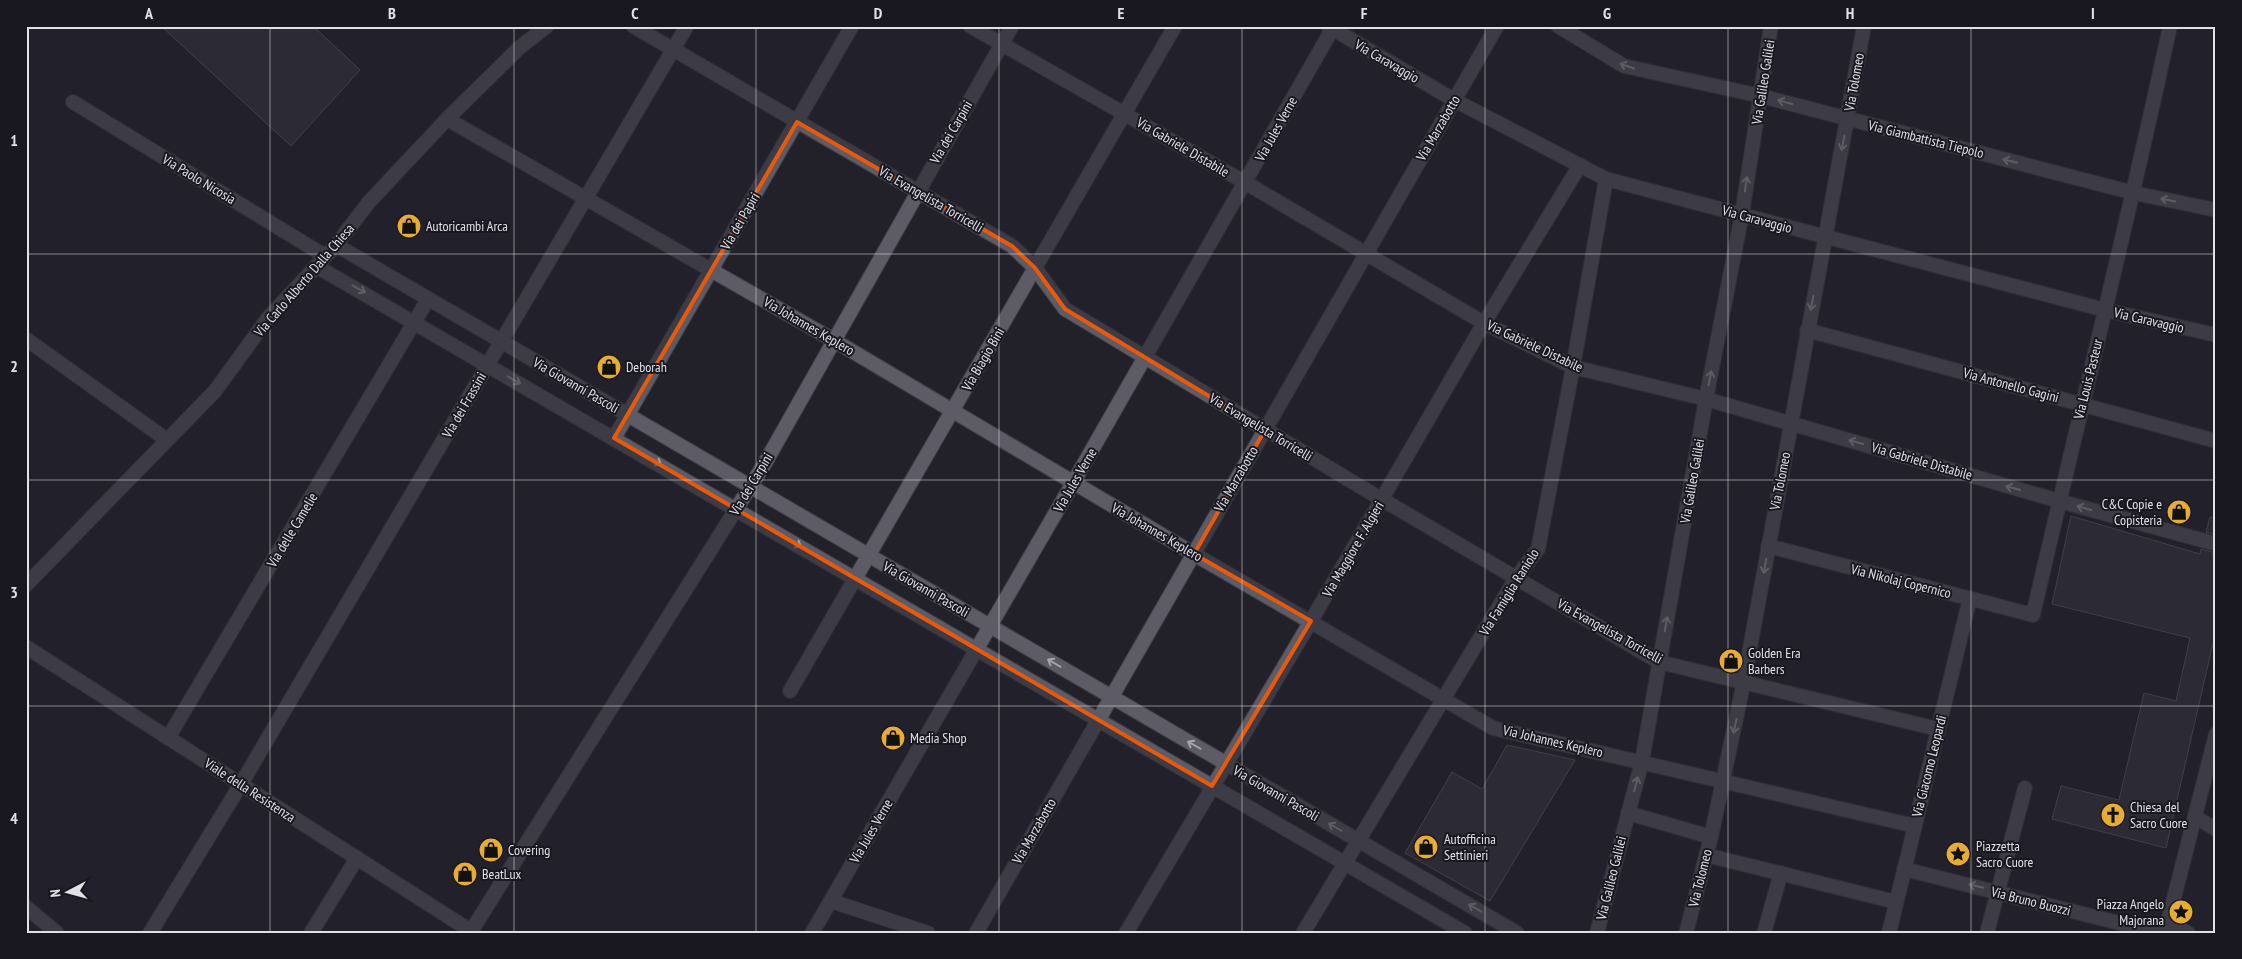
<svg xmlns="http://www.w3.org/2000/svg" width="2242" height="959" font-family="'PT Sans Narrow',sans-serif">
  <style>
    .building { fill: #383640; stroke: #64636d }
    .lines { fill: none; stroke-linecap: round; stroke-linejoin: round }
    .minor-casing { stroke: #3e3d45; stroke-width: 16 }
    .tertiary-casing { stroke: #3e3d45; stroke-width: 16 }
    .secondary-casing { stroke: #3e3d45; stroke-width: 16 }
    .minor { stroke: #5d5b66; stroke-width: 14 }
    .tertiary { stroke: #5d5b66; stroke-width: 14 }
    .secondary { stroke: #5d5b66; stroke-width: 14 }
    .oneway { stroke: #a5a4ac }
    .marked { fill: none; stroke: #e8590c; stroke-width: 4; stroke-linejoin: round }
    .grid { fill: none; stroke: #e0e0e6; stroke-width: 1; stroke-opacity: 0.55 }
    .labels { text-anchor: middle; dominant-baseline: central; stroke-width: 4; stroke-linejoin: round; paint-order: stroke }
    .street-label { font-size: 14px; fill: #e0e0e6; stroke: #191720 }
    .poi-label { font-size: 14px; fill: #e0e0e6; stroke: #191720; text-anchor: start }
    .neatline { fill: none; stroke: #e0e0e6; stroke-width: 2 }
    .grid-label { font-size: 16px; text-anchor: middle; font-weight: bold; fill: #e0e0e6 }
  </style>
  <rect width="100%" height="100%" fill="#22212a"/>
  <g class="building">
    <polygon points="161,26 313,26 360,70 291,146"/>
    <polygon points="2071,516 2200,554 2201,549 2216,553 2216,644 2213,643 2166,848 2052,819 2061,786 2119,800 2144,693 2176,701 2190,638 2052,604"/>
    <polygon points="2210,517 2216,518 2216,535 2206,532"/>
    <polygon points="1507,745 1575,760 1490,901 1405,853 1452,772 1482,789"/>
  </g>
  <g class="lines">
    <defs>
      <g id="minor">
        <polyline points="633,26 1012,246 1035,268 1065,309 1361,487 1659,662 1938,729"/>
        <polyline points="970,26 1246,183 1484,323 1573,367 1706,399 2059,501 2216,544"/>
        <polyline points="1328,26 1454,100 1606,179 2105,310 2216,335"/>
        <polyline points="1558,26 1624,66 1761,96 2134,193 2216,210"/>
        <polyline points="73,102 325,256"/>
        <polyline points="447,119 835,341 1194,554 1493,728 1915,826"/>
        <polyline points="1807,330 2216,441"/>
        <polyline points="26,339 167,440"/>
        <polyline points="614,438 852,26"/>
        <path d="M 1768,546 L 2033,615 C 2078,419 2128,223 2170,26"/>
        <polyline points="790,691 1175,26"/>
        <polyline points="168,738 428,299"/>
        <polyline points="1628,813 1711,837"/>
        <polyline points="2195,817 2216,829"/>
        <polyline points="1706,855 1896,902"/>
        <polyline points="1904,869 2159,933"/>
        <polyline points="831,901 928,933"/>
        <polyline points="26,907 57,933"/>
        <polyline points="2168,922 2188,933"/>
        <polyline points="150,933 241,784 687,26"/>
        <polyline points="311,933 357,858"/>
        <polyline points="470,933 765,463 1012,26"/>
        <polyline points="812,933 1073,483 1334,26"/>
        <polyline points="976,933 1497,26"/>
        <polyline points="1126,933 1311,621 1484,323 1580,165"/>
        <polyline points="1303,933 1516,578 1538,549 1573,367 1606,179"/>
        <polyline points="1764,933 1781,873"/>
        <polyline points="1889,933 1970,598"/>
        <polyline points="1987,933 2025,788"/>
      </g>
      <g id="tertiary">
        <polyline points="336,245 1517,933"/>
        <polyline points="316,266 1465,933"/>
        <polyline points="26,647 474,933"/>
        <polyline points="1597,933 1642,761 1706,399 1742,214 1771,26"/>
        <polyline points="1686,933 1711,837 1744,681 1864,26"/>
      </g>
      <g id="secondary">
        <polyline points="26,585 215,391 268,318 336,245 369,202 447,119 519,48 547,26"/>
        <polyline points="2165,933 2216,734"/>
      </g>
    </defs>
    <use href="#minor" class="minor-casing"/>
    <use href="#tertiary" class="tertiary-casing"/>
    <use href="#secondary" class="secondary-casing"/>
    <use href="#minor" class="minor"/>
    <use href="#tertiary" class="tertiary"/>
    <use href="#secondary" class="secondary"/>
  </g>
  <defs><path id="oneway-shaft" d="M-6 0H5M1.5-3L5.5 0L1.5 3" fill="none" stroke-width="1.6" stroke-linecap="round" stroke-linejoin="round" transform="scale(1.25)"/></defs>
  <g class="oneway">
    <use href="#oneway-shaft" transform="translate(1627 66) rotate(-161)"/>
    <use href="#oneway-shaft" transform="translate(1785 102) rotate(-165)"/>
    <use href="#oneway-shaft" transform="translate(1843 143) rotate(101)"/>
    <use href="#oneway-shaft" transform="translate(2010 161) rotate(-166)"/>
    <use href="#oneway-shaft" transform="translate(1746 184) rotate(-81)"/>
    <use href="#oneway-shaft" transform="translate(2168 200) rotate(-168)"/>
    <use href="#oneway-shaft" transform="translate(359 289) rotate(29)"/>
    <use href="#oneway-shaft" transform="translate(1812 303) rotate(101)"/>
    <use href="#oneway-shaft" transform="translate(1710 378) rotate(-79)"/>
    <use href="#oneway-shaft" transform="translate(514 380) rotate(30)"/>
    <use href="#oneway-shaft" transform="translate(1856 442) rotate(-164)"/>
    <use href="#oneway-shaft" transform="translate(655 461) rotate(30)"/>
    <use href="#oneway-shaft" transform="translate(2013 488) rotate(-164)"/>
    <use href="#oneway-shaft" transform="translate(2084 508) rotate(-165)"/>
    <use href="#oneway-shaft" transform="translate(795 543) rotate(30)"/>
    <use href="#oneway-shaft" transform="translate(1765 566) rotate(100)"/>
    <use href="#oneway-shaft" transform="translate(1666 624) rotate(-80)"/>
    <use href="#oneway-shaft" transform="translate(1054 663) rotate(-150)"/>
    <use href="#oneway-shaft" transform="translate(1735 726) rotate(102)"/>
    <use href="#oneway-shaft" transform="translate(1194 745) rotate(-150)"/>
    <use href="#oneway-shaft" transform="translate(1636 784) rotate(-75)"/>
    <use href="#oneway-shaft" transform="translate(1335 827) rotate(-150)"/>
    <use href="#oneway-shaft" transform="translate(1976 886) rotate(-166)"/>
    <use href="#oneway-shaft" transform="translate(1475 908) rotate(-150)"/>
  </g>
  <path d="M0 0H2242V959H0ZM 797,122 L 1012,246 L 1035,268 L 1065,309 L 1265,430 L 1194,554 L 1311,621 L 1212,786 L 614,438 Z" fill="#22212a" fill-opacity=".55" fill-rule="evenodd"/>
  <path class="marked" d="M 797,122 L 1012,246 L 1035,268 L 1065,309 L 1265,430 L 1194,554 L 1311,621 L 1212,786 L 614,438 Z"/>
  <path class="grid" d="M 270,26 L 270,933M 514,26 L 514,933M 756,26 L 756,933M 999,26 L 999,933M 1242,26 L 1242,933M 1485,26 L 1485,933M 1728,26 L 1728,933M 1971,26 L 1971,933M 26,254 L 2216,254M 26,480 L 2216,480M 26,706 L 2216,706"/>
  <defs>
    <symbol id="shop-disc" viewBox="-11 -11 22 22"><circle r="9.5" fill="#e6ac36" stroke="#191720"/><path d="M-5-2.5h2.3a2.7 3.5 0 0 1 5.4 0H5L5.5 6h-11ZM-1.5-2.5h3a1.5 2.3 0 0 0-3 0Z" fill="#111"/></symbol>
    <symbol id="church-disc" viewBox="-11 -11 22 22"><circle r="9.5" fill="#e6ac36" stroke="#191720"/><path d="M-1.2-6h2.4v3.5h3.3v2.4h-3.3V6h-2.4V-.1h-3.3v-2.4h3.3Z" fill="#111"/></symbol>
    <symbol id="sight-disc" viewBox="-11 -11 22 22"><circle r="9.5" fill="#e6ac36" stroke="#191720"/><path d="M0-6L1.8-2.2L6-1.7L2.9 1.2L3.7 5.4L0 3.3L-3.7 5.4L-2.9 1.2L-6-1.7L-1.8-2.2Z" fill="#111"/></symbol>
  </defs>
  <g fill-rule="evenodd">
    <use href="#shop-disc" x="395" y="212" width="28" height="28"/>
    <use href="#shop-disc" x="595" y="353" width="28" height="28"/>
    <use href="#shop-disc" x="2165" y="498" width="28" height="28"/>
    <use href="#shop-disc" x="1717" y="647" width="28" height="28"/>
    <use href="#shop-disc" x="879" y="724" width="28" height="28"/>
    <use href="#church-disc" x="2099" y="801" width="28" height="28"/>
    <use href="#shop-disc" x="1412" y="833" width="28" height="28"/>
    <use href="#shop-disc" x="477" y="836" width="28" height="28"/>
    <use href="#sight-disc" x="1944" y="840" width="28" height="28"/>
    <use href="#shop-disc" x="451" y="860" width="28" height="28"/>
    <use href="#sight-disc" x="2167" y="898" width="28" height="28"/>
  </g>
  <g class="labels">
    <g class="street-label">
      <text transform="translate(1387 61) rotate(30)">Via Caravaggio</text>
      <text transform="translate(1763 82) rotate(-81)">Via Galileo Galilei</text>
      <text transform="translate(1854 82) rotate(-80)">Via Tolomeo</text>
      <text transform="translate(1438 128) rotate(-60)">Via Marzabotto</text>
      <text transform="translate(1276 129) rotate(-61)">Via Jules Verne</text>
      <text transform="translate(951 132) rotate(-60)">Via dei Carpini</text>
      <text transform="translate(1926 139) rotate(14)">Via Giambattista Tiepolo</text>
      <text transform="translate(1183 147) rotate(30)">Via Gabriele Distabile</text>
      <text transform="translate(199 179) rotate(31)">Via Paolo Nicosia</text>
      <text transform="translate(931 199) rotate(30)">Via Evangelista Torricelli</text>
      <text transform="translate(1757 219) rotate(15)">Via Caravaggio</text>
      <text transform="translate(740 221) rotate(-60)">Via dei Papiri</text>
      <text transform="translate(304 280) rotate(-49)">Via Carlo Alberto Dalla Chiesa</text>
      <text transform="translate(2149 320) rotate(13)">Via Caravaggio</text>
      <text transform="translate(809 326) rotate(30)">Via Johannes Keplero</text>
      <text transform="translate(1535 346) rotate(25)">Via Gabriele Distabile</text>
      <text transform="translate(983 359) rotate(-60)">Via Biagio Bini</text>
      <text transform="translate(2088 379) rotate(-76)">Via Louis Pasteur</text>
      <text transform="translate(576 385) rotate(30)">Via Giovanni Pascoli</text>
      <text transform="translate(2011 385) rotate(15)">Via Antonello Gagini</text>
      <text transform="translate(464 405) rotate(-60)">Via dei Frassini</text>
      <text transform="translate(1261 427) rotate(31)">Via Evangelista Torricelli</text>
      <text transform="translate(1922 461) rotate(16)">Via Gabriele Distabile</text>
      <text transform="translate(1236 479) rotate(-60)">Via Marzabotto</text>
      <text transform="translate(1075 480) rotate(-60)">Via Jules Verne</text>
      <text transform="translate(1692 481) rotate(-80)">Via Galileo Galilei</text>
      <text transform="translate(1780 481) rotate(-79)">Via Tolomeo</text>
      <text transform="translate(751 484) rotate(-59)">Via dei Carpini</text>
      <text transform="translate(292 530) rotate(-59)">Via delle Camelie</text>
      <text transform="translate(1157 532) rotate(30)">Via Johannes Keplero</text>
      <text transform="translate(1353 549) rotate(-60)">Via Maggiore F. Algieri</text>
      <text transform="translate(1901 581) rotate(14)">Via Nikolaj Copernico</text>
      <text transform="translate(926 589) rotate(30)">Via Giovanni Pascoli</text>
      <text transform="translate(1509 592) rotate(-58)">Via Famiglia Raniolo</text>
      <text transform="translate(1610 631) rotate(29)">Via Evangelista Torricelli</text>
      <text transform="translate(1553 741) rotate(13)">Via Johannes Keplero</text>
      <text transform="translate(1929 766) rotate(-76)">Via Giacomo Leopardi</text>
      <text transform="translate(250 790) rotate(33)">Viale della Resistenza</text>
      <text transform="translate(1276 793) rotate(30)">Via Giovanni Pascoli</text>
      <text transform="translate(871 831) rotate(-60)">Via Jules Verne</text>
      <text transform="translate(1034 831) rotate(-60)">Via Marzabotto</text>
      <text transform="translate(1611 878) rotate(-76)">Via Galileo Galilei</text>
      <text transform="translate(1700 878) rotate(-76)">Via Tolomeo</text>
      <text transform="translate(2031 901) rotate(14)">Via Bruno Buozzi</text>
    </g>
    <g class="poi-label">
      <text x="426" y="226">Autoricambi Arca</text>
      <text x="626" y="367">Deborah</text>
      <text x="2162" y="504" text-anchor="end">C&amp;C Copie e<tspan x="2162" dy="16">Copisteria</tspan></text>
      <text x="1748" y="653">Golden Era<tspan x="1748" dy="16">Barbers</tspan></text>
      <text x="910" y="738">Media Shop</text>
      <text x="2130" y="807">Chiesa del<tspan x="2130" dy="16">Sacro Cuore</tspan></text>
      <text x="1444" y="839">Autofficina<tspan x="1444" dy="16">Settinieri</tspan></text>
      <text x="1976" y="846">Piazzetta<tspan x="1976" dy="16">Sacro Cuore</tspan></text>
      <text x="508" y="850">Covering</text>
      <text x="482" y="874">BeatLux</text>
      <text x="2164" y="904" text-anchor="end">Piazza Angelo<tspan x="2164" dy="16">Majorana</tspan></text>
    </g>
  </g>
  <rect width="2242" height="959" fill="none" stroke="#191720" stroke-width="55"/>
  <g transform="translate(68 892) rotate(264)" stroke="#191720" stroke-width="4" paint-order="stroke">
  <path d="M0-4L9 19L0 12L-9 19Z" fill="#e0e0e6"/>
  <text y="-8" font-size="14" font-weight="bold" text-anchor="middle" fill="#e0e0e6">N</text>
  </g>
  <rect x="28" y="28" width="2186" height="904" class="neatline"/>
  <g class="grid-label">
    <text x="149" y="19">A</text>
    <text x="392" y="19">B</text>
    <text x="635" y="19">C</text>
    <text x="878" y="19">D</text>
    <text x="1121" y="19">E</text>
    <text x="1364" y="19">F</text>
    <text x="1607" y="19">G</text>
    <text x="1850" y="19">H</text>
    <text x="2093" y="19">I</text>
    <text x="14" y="146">1</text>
    <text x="14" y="372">2</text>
    <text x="14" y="598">3</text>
    <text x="14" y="824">4</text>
  </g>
</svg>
